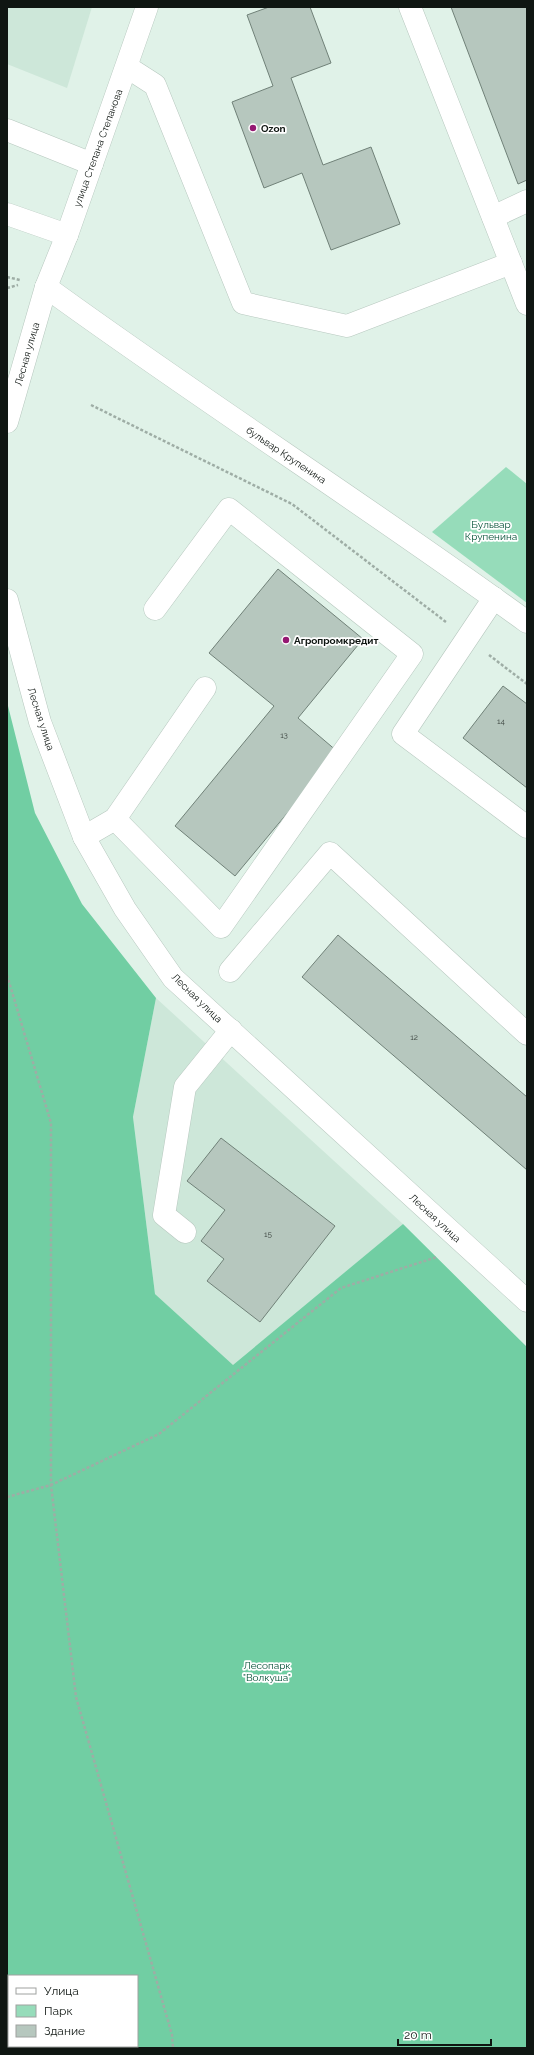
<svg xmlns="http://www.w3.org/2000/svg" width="534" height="2055" font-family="Raleway,sans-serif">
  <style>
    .built { fill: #cde7d9 }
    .green { fill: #96dcba }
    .forest { fill: #71cea3; fill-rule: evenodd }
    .building { fill: #b6c7be; stroke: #708178 }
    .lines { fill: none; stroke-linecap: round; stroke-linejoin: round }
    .minor-casing { stroke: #b7c8bf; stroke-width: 23 }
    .path { stroke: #9eada5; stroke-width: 2.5; stroke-dasharray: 3 2; stroke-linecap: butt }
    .minor { stroke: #fff; stroke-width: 22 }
    .poi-dot { fill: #951872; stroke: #fff; stroke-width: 1.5 }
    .labels { text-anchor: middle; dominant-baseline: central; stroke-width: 3.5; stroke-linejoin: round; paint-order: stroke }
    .number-label { font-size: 8px; fill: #39423d }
    .poi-label { font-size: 10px; font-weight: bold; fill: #0f1612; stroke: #fff; text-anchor: start }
    .street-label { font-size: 10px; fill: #0f1612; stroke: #fff }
    .park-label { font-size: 10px; fill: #004f34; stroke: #fff }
  </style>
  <rect width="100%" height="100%" fill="#e0f2e8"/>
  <g class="built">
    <polygon points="7,7 92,7 67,88 7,64"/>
    <polygon points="156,998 403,1224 233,1366 155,1294 133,1117"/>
  </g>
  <polygon class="green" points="506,467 527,484 527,603 432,532"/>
  <path class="forest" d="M 7,702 L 35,813 L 82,904 L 156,998 L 133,1117 L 155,1294 L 233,1365 L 403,1224 L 527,1347 L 527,2048 L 7,2048 ZM 9,1976 L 137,1976 L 137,2046 L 9,2046 Z"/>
  <g class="building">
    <polygon points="269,7 310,7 331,63 291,78 323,165 371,147 400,224 331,250 302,173 264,188 232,102 273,86 247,15"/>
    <polygon points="451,7 527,7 527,180 518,184"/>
    <polygon points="278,569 363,639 298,718 338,752 235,876 175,826 274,706 209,653"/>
    <polygon points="503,686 527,704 527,788 463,738"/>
    <polygon points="338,935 527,1097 527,1170 302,977"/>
    <polygon points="221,1138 335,1226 260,1322 207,1281 224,1259 201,1241 225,1210 187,1181"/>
  </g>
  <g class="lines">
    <defs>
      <g id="minor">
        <polyline points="410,7 527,304"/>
        <polyline points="127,67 155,85 243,303 347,326 511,263"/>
        <polyline points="7,130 92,164"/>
        <polyline points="7,214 67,235"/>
        <polyline points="493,217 527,201"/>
        <path d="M 46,287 C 204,402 369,507 527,622"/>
        <polyline points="7,422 46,287 67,235 147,7"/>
        <polyline points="494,598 403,734 527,827"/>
        <polyline points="7,600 40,722 84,837 125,909 173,978 527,1301"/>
        <polyline points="115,819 221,927 412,654 229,509 155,609"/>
        <polyline points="84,837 115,819 205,688"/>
        <polyline points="230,971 330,853 527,1034"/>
        <polyline points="185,1232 164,1215 185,1087 231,1030"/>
      </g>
    </defs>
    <use href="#minor" class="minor-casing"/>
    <g class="path">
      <polyline points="7,277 20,280"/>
      <polyline points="7,288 18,285"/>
      <polyline points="91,405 292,504 446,622"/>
      <polyline points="489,655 527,684"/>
      <polyline points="7,975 51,1123 51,1485 76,1697 172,2035 173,2048"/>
      <polyline points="7,1497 51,1485 159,1434 341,1288 437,1257"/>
    </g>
    <use href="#minor" class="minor"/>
  </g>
  <g class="poi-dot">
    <circle cx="253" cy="128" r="4"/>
    <circle cx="286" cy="640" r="4"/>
  </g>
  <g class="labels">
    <g class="number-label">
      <text x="501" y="721">14</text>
      <text x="284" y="735">13</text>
      <text x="414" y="1037">12</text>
      <text x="268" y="1234">15</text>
    </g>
    <g class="poi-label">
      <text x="261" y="128">Ozon</text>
      <text x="294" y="640">Агропромкредит</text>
    </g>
    <g class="street-label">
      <text transform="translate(98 148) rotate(-70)">улица Степана Степанова</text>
      <text transform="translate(27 354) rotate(-74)">Лесная улица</text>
      <text transform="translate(286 455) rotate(34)">бульвар Крупенина</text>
      <text transform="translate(41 719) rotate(72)">Лесная улица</text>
      <text transform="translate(197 998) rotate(44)">Лесная улица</text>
      <text transform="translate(435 1218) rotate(43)">Лесная улица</text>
    </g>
    <g class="park-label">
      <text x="491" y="524">Бульвар<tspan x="491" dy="12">Крупенина</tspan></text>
      <text x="267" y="1665">Лесопарк<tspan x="267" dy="12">"Волкуша"</tspan></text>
    </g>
  </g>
  <rect width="534" height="2055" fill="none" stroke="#0f1612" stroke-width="16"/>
  <rect x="8" y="1975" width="130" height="72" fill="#ffffff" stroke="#9fa2a0"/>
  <rect x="16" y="1988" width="20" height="6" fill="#ffffff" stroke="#9fa2a0"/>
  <text x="44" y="1995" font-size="12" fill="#0f1612">Улица</text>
  <rect x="16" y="2005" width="20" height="12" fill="#96dcba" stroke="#9fa2a0"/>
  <text x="44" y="2015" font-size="12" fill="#0f1612">Парк</text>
  <rect x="16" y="2025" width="20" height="12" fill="#b6c7be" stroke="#9fa2a0"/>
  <text x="44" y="2035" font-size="12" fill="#0f1612">Здание</text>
  <path d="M398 2039v6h93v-6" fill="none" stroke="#0f1612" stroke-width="2"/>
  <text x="404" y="2039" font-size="12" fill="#0f1612" stroke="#ffffff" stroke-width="3" paint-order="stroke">20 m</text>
</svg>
